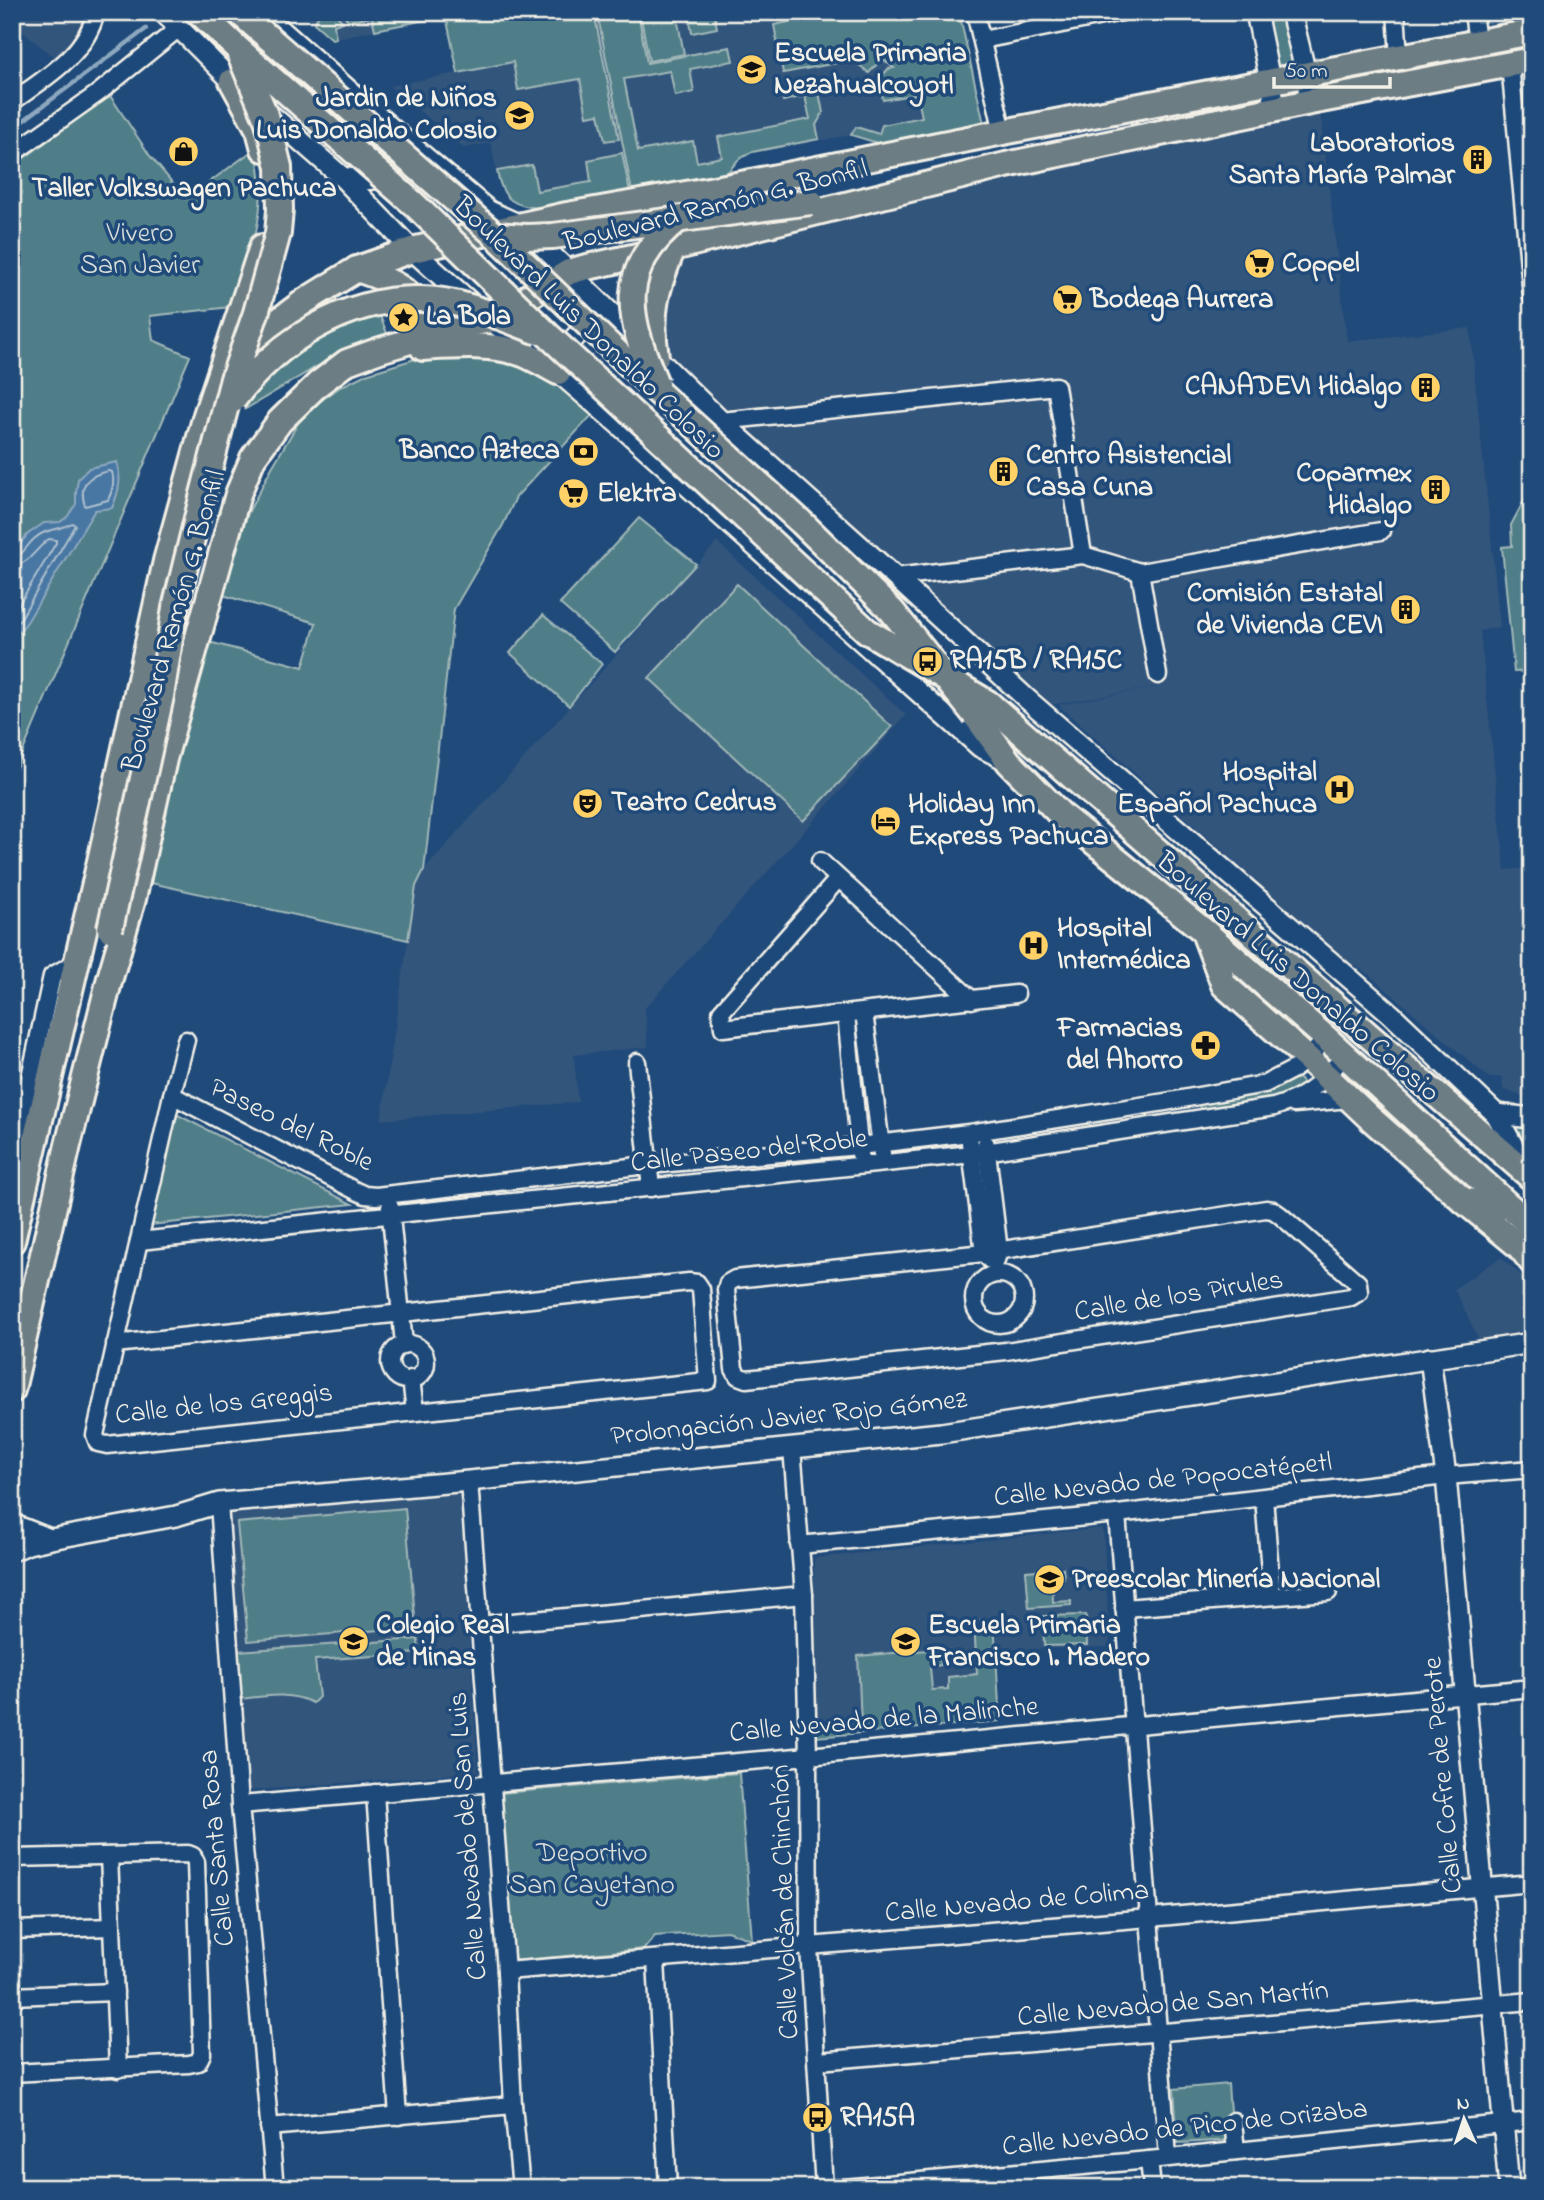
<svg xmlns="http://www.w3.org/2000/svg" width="1544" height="2200" font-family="'Indie Flower',sans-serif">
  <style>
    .built { fill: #33547c }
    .green { fill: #507e88; stroke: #a2b8b8; stroke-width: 2 }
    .water { fill: #4877a4; stroke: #8da8bf; stroke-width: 2 }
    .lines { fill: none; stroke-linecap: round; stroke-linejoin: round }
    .shore { stroke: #afc0cd; stroke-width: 2 }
    .stream { stroke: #8da8bf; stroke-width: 4.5 }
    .minor-casing { stroke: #f4f1e8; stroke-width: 21 }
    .tertiary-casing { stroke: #f4f1e8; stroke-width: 24 }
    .primary-casing { stroke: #f4f1e8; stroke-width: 30 }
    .minor { stroke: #1f4a7a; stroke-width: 16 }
    .tertiary { stroke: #1f4a7a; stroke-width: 19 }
    .primary { stroke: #6d7d84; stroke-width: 24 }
    .primary-bridge-casing { stroke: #f4f1e8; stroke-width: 30; stroke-linecap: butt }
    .primary-bridge { stroke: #6d7d84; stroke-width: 24 }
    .labels { text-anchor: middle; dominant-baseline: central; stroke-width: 7; stroke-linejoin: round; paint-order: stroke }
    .poi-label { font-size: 28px; font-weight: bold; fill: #f4f1e8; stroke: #1f4a7a; text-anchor: start }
    .street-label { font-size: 28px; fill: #f4f1e8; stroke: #1f4a7a }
    .park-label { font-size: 28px; fill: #dbe0da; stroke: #1f4a7a }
  </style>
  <rect width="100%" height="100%" fill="#1f4a7a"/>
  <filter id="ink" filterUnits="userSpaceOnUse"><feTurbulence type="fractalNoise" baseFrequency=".0143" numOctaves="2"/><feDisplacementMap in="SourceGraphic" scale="14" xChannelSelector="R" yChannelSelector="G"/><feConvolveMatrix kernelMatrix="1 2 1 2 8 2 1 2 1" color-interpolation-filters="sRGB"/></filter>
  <g filter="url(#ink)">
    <g class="built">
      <polygon points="12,12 85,12 83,23 75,38 66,50 55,58 12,23"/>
      <polygon points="302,12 822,12 971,127 881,144 851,135 753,153 738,161 729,174 631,194 534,208 512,200 499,185 491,143 464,148 389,86 457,73 445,16 332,39"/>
      <polygon points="1320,110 1347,341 1470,328 1500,627 1480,631 1505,870 1529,868 1532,902 1532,1101 1503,1089 1502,1077 1489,1078 1368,974 1347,961 1058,705 1174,684 1044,706 1002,686 689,404 650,361 687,236"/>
      <polygon points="717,542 906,715 834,798 645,1008 648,1047 574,1055 578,1102 381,1120 416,886 424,870"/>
      <polygon points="1501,1257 1532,1285 1532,1332 1479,1340 1454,1289"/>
      <polygon points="460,1491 478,1772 246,1791 226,1513"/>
      <polygon points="1103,1528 1110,1647 996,1650 1000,1721 816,1737 814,1558"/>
    </g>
    <g class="green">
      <polygon points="321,12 334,12 343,22 334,25 336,38 332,39 314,23"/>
      <polygon points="341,12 594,12 619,139 605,141 599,114 587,116 580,79 518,90 513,62 458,73 446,16 375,30 372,17 349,21"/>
      <polygon points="597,12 638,12 647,63 730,47 733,61 690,69 694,92 675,96 670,71 624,79 638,151 693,141 697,162 722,157 718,137 810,119 805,96 783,101 782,94 818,87 823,113 816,125 819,139 752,152 738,160 728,172 632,192"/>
      <polygon points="640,12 676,12 684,54 649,61"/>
      <polygon points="688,12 714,12 717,28 692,33"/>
      <polygon points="801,12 959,12 984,124 881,144 851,135 856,127 879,134 882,125 922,117 917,94 883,100 879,80 888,69 894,68 880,57 879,62 869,73 853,60 783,73 774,25 803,19"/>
      <polygon points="1264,12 1282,12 1293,64 1276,68"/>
      <path d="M 111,97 L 150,156 L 186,199 L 255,149 C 271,204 251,256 231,307 L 150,316 L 153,340 L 190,356 L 12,777 L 12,167 L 102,101 Z"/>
      <path d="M 622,153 L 630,192 C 600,198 537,219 511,200 C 502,193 499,182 497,171 L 532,165 L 537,191 L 591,182 L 588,160 Z"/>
      <polygon points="377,309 389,338 316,367 244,410 262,380 288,350"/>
      <polygon points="463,356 504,359 574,388 594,413 516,497 503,525 454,609 424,870 416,886 408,940 151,883 161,825 165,760 181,747 209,642 303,667 316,623 223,595 248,513 271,469 304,413 340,387 366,374 415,359"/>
      <polygon points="1527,495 1532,495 1532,671 1514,672 1502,547 1512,546 1511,525"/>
      <polygon points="639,518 696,564 615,652 560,604"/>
      <polygon points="737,584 892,727 803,821 649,678"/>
      <polygon points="543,615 602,664 569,706 510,653"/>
      <path d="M 1297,1077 L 1305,1085 C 1273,1105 1236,1106 1200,1110 L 1199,1104 L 1267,1090 Z"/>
      <polygon points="176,1114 352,1204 149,1225"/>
      <polygon points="1512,1122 1532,1125 1532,1151 1529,1148"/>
      <polygon points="405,1508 416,1627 248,1641 237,1523"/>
      <polygon points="1063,1568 1064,1578 1052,1579 1053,1602 1071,1601 1071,1605 1029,1608 1026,1571"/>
      <polygon points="1086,1615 1087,1645 1044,1646 1043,1616"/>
      <polygon points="994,1620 1000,1721 816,1737 816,1729 861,1725 858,1656 939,1649 941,1665 930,1667 932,1690 948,1689 948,1677 977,1674 974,1621"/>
      <path d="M 418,1639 L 419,1653 L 315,1660 L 319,1697 L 313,1703 C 289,1691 265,1696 239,1699 L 236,1651 Z"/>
      <polygon points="739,1773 752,1940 727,1931 655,1936 644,1949 512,1961 501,1793"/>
      <polygon points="1228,2084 1232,2140 1178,2143 1174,2089"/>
    </g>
    <path class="water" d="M 117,462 C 122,479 119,491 112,508 L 95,510 L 27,622 L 12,641 L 12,553 L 28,534 L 44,523 L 60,522 L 67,517 L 76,504 L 76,492 L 78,479 L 89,468 Z"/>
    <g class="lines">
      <g class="shore">
        <path d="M 109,471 L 112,472 C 115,481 112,492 108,500 L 85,506 C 78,484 88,475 109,471 Z"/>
        <path d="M 12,558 C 23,556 26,546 34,539 C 45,528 59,531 72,523 L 75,525 L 21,618 L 12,629"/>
        <path d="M 12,566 C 29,565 36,548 49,539 L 56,540 L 56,543 L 12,616"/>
      </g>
      <polyline class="stream" points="12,129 146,29"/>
      <defs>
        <g id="minor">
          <polyline points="975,12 1003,132"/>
          <polyline points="1396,12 1399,57"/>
          <polyline points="1473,12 1477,42"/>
          <polyline points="982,40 1122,12"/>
          <polyline points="1510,64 1532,297"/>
          <path d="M 12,102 C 45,78 86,55 96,12"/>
          <polyline points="12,154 97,94 179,28"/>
          <polyline points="721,421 1056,386 1083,555"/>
          <polyline points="1140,572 1158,675"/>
          <polyline points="895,577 1083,555 1140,572 1381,531"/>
          <polyline points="820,861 972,1000"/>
          <polyline points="838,879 721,1012 723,1028 1016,994"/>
          <polyline points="864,1012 882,1154"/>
          <polyline points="846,1014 860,1154"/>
          <polyline points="637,1062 651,1188"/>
          <polyline points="172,1095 356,1191 365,1195 376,1196 648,1165 859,1146 969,1133 1165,1102 1265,1084 1294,1069 1308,1059 1326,1038"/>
          <polyline points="1294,1104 1349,1099"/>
          <polyline points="970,1143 984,1253 990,1260"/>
          <polyline points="986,1144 999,1251 996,1260"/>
          <polyline points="12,1160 52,976 76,962"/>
          <polyline points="390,1207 404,1344"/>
          <polygon points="1266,1209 1273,1210 1280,1215 1358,1283 1359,1292 1351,1297 1006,1351 746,1379 738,1376 734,1369 726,1290 728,1283 735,1279 984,1253"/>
          <path d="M 139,1241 L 972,1154 L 1274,1107 C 1311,1096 1320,1082 1345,1056"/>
          <circle cx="999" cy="1299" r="25"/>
          <polyline points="115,1344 689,1282 697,1283 701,1289 708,1381 107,1445 98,1443 95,1435 172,1095 186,1040"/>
          <circle cx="408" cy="1362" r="18"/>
          <polyline points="411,1379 415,1411"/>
          <polyline points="792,1448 804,1595 808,1756 809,1947 824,2188"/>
          <polyline points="469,1481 506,1971 513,2105 521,2188"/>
          <polyline points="1264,1498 1272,1596"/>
          <polyline points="219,1503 240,1805 275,2188"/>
          <polyline points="1117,1514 1168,2157"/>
          <polyline points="799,1545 1117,1514 1446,1476 1532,1469"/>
          <polyline points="1124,1608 1328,1592"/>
          <polyline points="479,1625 804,1595"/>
          <polyline points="375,1793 398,2116"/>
          <polyline points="240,1805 808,1756 1532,1688"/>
          <polyline points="109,1856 118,2069"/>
          <polyline points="12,1858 188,1854 193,1856 196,1862 202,2054 198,2062 189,2064 12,2073"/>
          <polyline points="12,1930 112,1927"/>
          <polyline points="656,1960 668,2188"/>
          <polyline points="506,1971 1149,1918 1532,1883"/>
          <polyline points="12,1996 115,1992"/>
          <polyline points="818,2061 1532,2001"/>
          <polyline points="1233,2121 1236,2151"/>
          <polyline points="269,2127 513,2105"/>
          <polyline points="1149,2160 1152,2188"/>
          <polyline points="844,2188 1149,2160 1532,2121"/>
        </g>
        <g id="tertiary">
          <polyline points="163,12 232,81 342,177 412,250 490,320 558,372 617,423 980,747 1008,761"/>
          <polyline points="261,12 399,135 489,211 522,226 721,421 895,577 1027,699 1391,1014 1496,1114 1525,1168"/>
          <polyline points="1256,12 1276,110"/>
          <polyline points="1291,12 1306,74 1310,102"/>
          <path d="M 342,177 C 378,183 395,182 399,141"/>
          <path d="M 561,364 C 569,344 577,328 599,321"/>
          <polyline points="1496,1114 1532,1118"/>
          <polyline points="1430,1358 1446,1476 1509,2188"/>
          <polyline points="12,1524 50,1539"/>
          <polyline points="12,1551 28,1544 51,1539 176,1516 219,1503 469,1481 941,1433 1532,1343"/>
        </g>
        <g id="primary">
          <polyline points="232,81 259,130 264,149"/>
          <path d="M 357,269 C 391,280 433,296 417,340"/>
          <path d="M 423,348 C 456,346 491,343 523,354 C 535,359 547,366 558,372"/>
          <path d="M 656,357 C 649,312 656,289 673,248"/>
          <polyline points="221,373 258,336 305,301 357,269 412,250 567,215 731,186 1003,132 1532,32"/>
          <polyline points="988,703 1532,1178"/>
          <polyline points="975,715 1009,762 1061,815 1204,931 1326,1038 1532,1227"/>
          <polyline points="1205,935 1224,985 1308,1059 1369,1117 1463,1200 1510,1207"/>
          <polyline points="1464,1201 1520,1247 1532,1262"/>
          <polyline points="12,1241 101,857 166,561 206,415 262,247"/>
          <polyline points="12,1390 68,1145 110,978 133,899 164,759 238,494 253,458 280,421 318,384 347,362 380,350 460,326 490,320 569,272 583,268 673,248 1006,165 1310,102 1532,60"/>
        </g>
      </defs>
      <use href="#minor" class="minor-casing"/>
      <use href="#tertiary" class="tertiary-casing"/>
      <use href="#primary" class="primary-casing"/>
      <use href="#minor" class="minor"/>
      <use href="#tertiary" class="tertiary"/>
      <use href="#primary" class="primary"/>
      <defs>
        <g id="primary-bridge">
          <polyline points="199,12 237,48 415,205 549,336 867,631 988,703"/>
          <polyline points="239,12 495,235 661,395 801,522 892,611 975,715"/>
          <polyline points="495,235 527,237 553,236 811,202"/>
          <path d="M 656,384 C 627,316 615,270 680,218"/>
          <path d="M 233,400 C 277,341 345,298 420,299 C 461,299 501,318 539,332"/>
          <polyline points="110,929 161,696 175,608 203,494 233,379 256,313 278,233 280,210 279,167 268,122 240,55"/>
        </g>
      </defs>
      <use href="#primary-bridge" class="primary-bridge-casing"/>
      <use href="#primary-bridge" class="primary-bridge"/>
    </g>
  </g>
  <defs>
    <symbol id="school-disc" viewBox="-11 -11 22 22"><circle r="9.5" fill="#ffd166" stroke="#1f4a7a"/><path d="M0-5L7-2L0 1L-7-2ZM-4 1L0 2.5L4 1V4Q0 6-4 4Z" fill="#111"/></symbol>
    <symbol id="shop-disc" viewBox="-11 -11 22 22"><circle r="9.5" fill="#ffd166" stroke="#1f4a7a"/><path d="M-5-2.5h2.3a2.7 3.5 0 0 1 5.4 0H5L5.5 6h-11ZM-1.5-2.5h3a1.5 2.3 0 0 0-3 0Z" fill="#111"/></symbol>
    <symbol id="building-disc" viewBox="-11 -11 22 22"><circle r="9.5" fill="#ffd166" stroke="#1f4a7a"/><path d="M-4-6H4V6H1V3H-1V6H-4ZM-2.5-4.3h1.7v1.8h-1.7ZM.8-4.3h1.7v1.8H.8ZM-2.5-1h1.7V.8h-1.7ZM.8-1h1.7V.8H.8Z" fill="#111"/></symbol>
    <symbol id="supermarket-disc" viewBox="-11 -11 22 22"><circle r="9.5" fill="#ffd166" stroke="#1f4a7a"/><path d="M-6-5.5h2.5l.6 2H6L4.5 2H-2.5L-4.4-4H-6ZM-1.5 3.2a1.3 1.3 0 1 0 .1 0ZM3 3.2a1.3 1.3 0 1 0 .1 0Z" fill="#111"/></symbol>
    <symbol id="sight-disc" viewBox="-11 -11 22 22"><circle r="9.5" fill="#ffd166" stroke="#1f4a7a"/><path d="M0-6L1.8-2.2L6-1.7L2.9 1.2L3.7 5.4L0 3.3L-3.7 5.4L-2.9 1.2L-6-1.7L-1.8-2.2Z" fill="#111"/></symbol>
    <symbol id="bank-disc" viewBox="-11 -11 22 22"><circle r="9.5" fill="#ffd166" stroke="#1f4a7a"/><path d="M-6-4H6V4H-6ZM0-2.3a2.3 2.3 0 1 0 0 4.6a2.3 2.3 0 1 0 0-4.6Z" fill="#111"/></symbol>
    <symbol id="bus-disc" viewBox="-11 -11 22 22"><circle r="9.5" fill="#ffd166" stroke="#1f4a7a"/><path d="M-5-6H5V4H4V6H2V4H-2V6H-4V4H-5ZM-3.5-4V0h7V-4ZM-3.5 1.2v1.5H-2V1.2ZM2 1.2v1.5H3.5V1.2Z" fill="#111"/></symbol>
    <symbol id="hospital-disc" viewBox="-11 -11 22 22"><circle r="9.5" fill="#ffd166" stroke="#1f4a7a"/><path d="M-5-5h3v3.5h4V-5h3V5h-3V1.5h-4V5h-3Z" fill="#111"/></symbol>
    <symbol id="theatre-disc" viewBox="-11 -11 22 22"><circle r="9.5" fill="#ffd166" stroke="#1f4a7a"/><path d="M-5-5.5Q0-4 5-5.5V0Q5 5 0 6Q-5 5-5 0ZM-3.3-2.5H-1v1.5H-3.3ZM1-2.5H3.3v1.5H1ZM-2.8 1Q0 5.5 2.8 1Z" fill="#111"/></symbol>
    <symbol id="hotel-disc" viewBox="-11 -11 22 22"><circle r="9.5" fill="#ffd166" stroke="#1f4a7a"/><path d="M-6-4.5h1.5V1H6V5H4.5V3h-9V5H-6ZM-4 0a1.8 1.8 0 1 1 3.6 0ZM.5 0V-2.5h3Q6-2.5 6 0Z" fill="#111"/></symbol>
    <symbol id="pharmacy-disc" viewBox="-11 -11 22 22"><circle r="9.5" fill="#ffd166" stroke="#1f4a7a"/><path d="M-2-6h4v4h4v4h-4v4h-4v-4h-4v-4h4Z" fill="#111"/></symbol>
  </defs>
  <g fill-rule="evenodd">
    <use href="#school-disc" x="734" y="52" width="35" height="35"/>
    <use href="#school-disc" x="502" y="98" width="35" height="35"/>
    <use href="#shop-disc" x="166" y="134" width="35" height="35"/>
    <use href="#building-disc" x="1460" y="142" width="35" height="35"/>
    <use href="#supermarket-disc" x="1242" y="246" width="35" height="35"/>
    <use href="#supermarket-disc" x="1050" y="282" width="35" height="35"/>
    <use href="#sight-disc" x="386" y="300" width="35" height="35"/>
    <use href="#building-disc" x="1408" y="370" width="35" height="35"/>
    <use href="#bank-disc" x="566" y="434" width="35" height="35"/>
    <use href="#building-disc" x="986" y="454" width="35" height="35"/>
    <use href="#building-disc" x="1418" y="472" width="35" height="35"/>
    <use href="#supermarket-disc" x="556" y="476" width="35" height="35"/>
    <use href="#building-disc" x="1388" y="592" width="35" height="35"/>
    <use href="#bus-disc" x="910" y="644" width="35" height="35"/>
    <use href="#hospital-disc" x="1322" y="772" width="35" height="35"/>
    <use href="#theatre-disc" x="570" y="786" width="35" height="35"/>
    <use href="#hotel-disc" x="868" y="804" width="35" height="35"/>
    <use href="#hospital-disc" x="1016" y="928" width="35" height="35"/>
    <use href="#pharmacy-disc" x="1188" y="1028" width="35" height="35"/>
    <use href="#school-disc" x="1032" y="1562" width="35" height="35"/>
    <use href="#school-disc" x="336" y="1624" width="35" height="35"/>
    <use href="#school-disc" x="888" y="1624" width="35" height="35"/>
    <use href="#bus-disc" x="800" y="2100" width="35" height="35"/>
  </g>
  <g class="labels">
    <g class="poi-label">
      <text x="774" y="54">Escuela Primaria<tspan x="774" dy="32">Nezahualcoyotl</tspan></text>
      <text x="497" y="99" text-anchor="end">Jardin de Niños<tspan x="497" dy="32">Luis Donaldo Colosio</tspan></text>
      <text x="1455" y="144" text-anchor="end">Laboratorios<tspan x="1455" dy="32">Santa María Palmar</tspan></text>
      <text x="184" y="189" text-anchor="middle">Taller Volkswagen Pachuca</text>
      <text x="1282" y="264">Coppel</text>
      <text x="1090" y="300">Bodega Aurrera</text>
      <text x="426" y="317">La Bola</text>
      <text x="1402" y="387" text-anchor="end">CANADEVI Hidalgo</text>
      <text x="560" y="451" text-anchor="end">Banco Azteca</text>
      <text x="1026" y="456">Centro Asistencial<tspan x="1026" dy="32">Casa Cuna</tspan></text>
      <text x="1412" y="474" text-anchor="end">Coparmex<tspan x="1412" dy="32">Hidalgo</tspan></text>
      <text x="597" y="494">Elektra</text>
      <text x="1383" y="594" text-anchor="end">Comisión Estatal<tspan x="1383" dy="32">de Vivienda CEVI</tspan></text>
      <text x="950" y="661">RA15B / RA15C</text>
      <text x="1317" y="773" text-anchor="end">Hospital<tspan x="1317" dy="32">Español Pachuca</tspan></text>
      <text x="611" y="803">Teatro Cedrus</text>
      <text x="908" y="805">Holiday Inn<tspan x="908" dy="32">Express Pachuca</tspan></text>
      <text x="1057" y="929">Hospital<tspan x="1057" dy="32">Intermédica</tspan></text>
      <text x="1183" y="1029" text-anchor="end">Farmacias<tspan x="1183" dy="32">del Ahorro</tspan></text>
      <text x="1072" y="1580">Preescolar Minería Nacional</text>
      <text x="376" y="1626">Colegio Real<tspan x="376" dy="32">de Minas</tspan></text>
      <text x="928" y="1626">Escuela Primaria<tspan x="928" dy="32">Francisco I. Madero</tspan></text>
      <text x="840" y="2118">RA15A</text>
    </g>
    <g class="street-label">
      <text transform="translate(716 207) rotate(-14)">Boulevard Ramón G. Bonfil</text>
      <text transform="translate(588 329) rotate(44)">Boulevard Luis Donaldo Colosio</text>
      <text transform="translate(175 621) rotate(-74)">Boulevard Ramón G. Bonfil</text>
      <text transform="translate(1297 978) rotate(41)">Boulevard Luis Donaldo Colosio</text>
      <text transform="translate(291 1126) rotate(26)">Paseo del Roble</text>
      <text transform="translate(749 1152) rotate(-6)">Calle Paseo del Roble</text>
      <text transform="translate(1179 1297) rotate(-9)">Calle de los Pirules</text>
      <text transform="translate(224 1405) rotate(-6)">Calle de los Greggis</text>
      <text transform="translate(789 1419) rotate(-6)">Prolongación Javier Rojo Gómez</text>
      <text transform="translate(1163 1481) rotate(-6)">Calle Nevado de Popocatépetl</text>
      <text transform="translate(884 1721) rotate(-5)">Calle Nevado de la Malinche</text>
      <text transform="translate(1444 1775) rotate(-95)">Calle Cofre de Perote</text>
      <text transform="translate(469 1836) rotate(-94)">Calle Nevado de San Luis</text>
      <text transform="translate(218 1848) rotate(-95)">Calle Santa Rosa</text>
      <text transform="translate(786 1902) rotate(-92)">Calle Volcán de Chinchón</text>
      <text transform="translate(1017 1903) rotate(-5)">Calle Nevado de Colima</text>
      <text transform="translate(1173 2005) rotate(-5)">Calle Nevado de San Martín</text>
      <text transform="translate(1185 2129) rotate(-6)">Calle Nevado de Pico de Orizaba</text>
    </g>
    <g class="park-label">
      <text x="140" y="234">Vivero<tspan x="140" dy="32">San Javier</tspan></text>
      <text x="592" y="1854">Deportivo<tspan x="592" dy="32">San Cayetano</tspan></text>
    </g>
  </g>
  <rect width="1544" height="2200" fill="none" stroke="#1f4a7a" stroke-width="42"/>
  <rect x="21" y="21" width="1502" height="2158" fill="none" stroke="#f4f1e8" stroke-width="2.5" filter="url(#ink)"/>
  <g transform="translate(1464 2119) rotate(357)" stroke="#1f4a7a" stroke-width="5" paint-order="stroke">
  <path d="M0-5L12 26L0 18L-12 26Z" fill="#f4f1e8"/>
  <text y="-10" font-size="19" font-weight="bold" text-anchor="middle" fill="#f4f1e8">N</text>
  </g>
  <path d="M1274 77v10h116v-10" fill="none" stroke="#f4f1e8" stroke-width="3.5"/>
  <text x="1285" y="77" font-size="21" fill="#f4f1e8" stroke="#1f4a7a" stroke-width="5" paint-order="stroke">50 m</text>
</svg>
